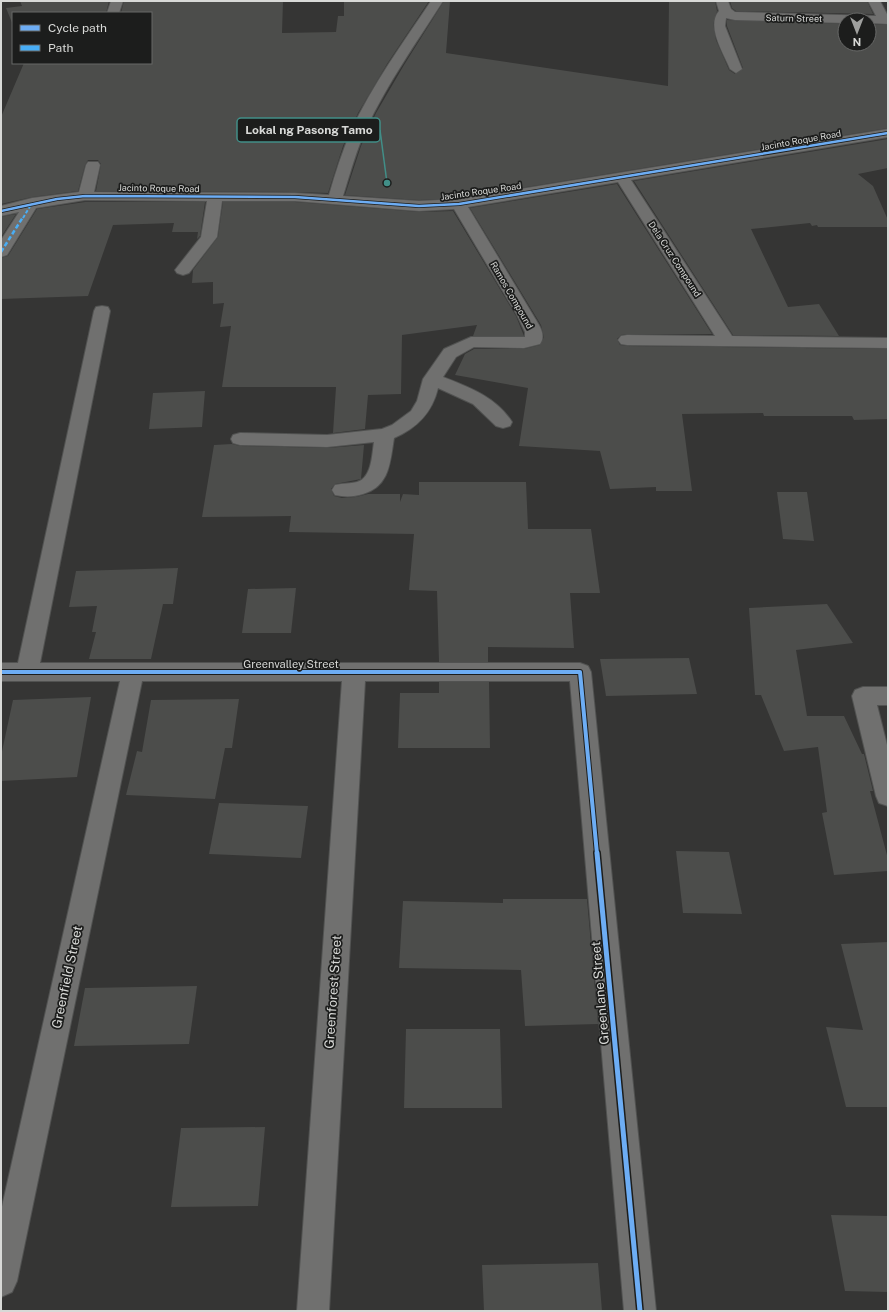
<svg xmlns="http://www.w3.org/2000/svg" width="889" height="1312" font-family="'Public Sans',sans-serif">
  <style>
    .building { fill: #4c4d4b }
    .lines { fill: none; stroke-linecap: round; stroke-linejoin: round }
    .minor-casing { stroke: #515251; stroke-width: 2 }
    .minor { fill: #70706f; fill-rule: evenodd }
    .quiet-far1 { stroke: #49aef6; stroke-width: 2; stroke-dasharray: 3.5 2; stroke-linecap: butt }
    .quiet { stroke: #49aef6; stroke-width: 2.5; stroke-dasharray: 4.5 2.5; stroke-linecap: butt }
    .cycleway-far2-casing { stroke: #1c1d1c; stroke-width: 4 }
    .cycleway-far1-casing { stroke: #1c1d1c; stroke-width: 6 }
    .cycleway-casing { stroke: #1c1d1c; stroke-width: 8 }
    .cycleway-far2 { stroke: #6dadf4; stroke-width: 2.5 }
    .cycleway-far1 { stroke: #6dadf4; stroke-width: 4 }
    .cycleway { stroke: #6dadf4; stroke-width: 5 }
    .labels { text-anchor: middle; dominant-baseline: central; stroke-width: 3.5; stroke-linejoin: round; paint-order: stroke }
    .far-street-label { font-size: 9px; fill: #d8d9d7; stroke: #1c1d1c }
    .street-label { font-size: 11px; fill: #d8d9d7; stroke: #1c1d1c }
    .near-street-label { font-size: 13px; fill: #d8d9d7; stroke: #1c1d1c }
    .leader { fill: none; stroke: #418f88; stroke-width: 1.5 }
    .callout-dot { fill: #418f88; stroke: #1c1d1c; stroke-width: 1.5 }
    .callout { fill: #1c1d1c; stroke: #418f88; stroke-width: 1.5 }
    .callout-label { font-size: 12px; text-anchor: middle; font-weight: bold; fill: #d8d9d7 }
  </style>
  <rect width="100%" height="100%" fill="#353534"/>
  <g class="building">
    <polygon points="20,1 109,1 106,13 13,13 13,25 6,8 22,6"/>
    <polygon points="124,1 283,1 282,33 336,32 338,16 344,16 344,1 429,1 387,64 358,113 343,146 328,193 295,192 96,191 101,164 98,160 88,160 85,165 78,191 32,197 1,204 1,117 24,63 151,63 151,13 121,13"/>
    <polygon points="444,1 450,1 446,53 668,86 669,1 715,1 717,11 713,24 716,40 729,70 735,74 743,68 727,26 727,20 845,24 845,44 869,44 869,24 888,25 888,128 459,198 419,200 345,195 361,146 376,113 404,65"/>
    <polygon points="730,1 867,1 873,14 736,11 732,8"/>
    <polygon points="888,139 888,168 858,174 873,186 888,220 888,227 818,227 817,225 812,226 810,223 751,229 788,307 819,304 839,336 733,335 634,181"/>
    <polygon points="617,184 712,334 627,334 621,335 617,339 620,345 627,346 888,349 888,419 854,420 852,416 764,416 763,413 682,414 692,491 656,491 656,487 610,489 600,451 519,446 528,388 455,375 465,354 474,349 524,349 540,345 544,337 541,325 470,208"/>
    <polygon points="85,202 205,202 200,236 197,239 198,232 172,232 174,223 113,225 88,296 1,299 1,258 8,256 37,209"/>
    <polygon points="223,202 295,202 419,212 453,211 516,316 524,336 473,336 477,325 402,335 401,394 368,395 365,429 333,433 336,387 222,387 231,326 220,327 224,303 213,304 213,282 192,283 193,270 218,237"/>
    <polygon points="16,214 1,237 1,217"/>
    <polygon points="205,391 202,427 149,429 153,393"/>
    <polygon points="232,444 240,446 327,448 364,445 361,479 335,484 331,489 334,496 342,498 356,497 368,494 400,494 400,502 403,494 419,495 419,482 526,482 528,529 591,529 600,593 570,593 574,648 488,647 488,662 439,662 437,591 409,590 414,534 289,532 291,516 202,517 214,445"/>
    <polygon points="777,492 807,492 814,541 783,539"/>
    <polygon points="178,568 173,604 163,604 151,659 89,659 96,632 92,632 97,606 69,607 76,571"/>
    <polygon points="296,588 291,633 242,633 248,589"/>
    <polygon points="827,604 853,643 796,650 807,716 844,716 862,754 864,754 873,791 870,791 888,859 888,871 834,875 822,813 827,812 818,747 784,751 761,695 755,695 749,608"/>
    <polygon points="689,658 697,694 606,696 600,659"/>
    <polygon points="439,682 489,682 490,748 398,748 400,693 439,693"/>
    <polygon points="91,697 77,777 1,781 1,756 13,700"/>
    <polygon points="239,699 232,748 225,748 215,799 126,795 137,751 142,752 151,700"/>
    <polygon points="219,803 308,806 301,858 209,854"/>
    <polygon points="676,851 729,852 742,914 683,913"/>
    <polygon points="503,899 587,899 598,1024 525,1026 521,970 399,968 403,901 503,903"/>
    <polygon points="888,942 888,1107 846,1107 826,1027 863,1030 841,944"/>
    <polygon points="197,986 189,1044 74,1046 85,988"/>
    <polygon points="406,1029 500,1029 502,1108 404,1108"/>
    <polygon points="265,1127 258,1206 171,1207 181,1128"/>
    <polygon points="831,1215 888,1216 888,1292 845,1291"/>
    <polygon points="598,1263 602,1311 484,1311 482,1265"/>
  </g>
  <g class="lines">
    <defs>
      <g id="minor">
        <polygon points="111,1 123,1 119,13 107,13"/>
        <path d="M 431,1 L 443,1 C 416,43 387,84 366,129 C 356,151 350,174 343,196 L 419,201 L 459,199 L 888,129 L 888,137 L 631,180 L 732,336 L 888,338 L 888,348 L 627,345 L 621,344 L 618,340 L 621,336 L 627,335 L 715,336 L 618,182 L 468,207 L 533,315 C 538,324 547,334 540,344 L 524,348 L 474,347 L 456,357 L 443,377 C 469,387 496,397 512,422 L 510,426 L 503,428 L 496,426 L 473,404 L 438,388 C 432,413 417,428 394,438 C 390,462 390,486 363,494 C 354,497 344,497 335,495 L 332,490 L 335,485 C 343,483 350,484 357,482 C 372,478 372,454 374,442 L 327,447 L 240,445 L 233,443 L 231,439 L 233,435 L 240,433 L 327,435 L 382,429 L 392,425 L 411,411 L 417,401 L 423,379 L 444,349 L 471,337 L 525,337 L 525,332 L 517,315 L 454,209 L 419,211 L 295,201 L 222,201 L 217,237 L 189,273 L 183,275 L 177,273 L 175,270 L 201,237 L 207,201 L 85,200 L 36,208 L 7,255 L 1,257 L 1,240 L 19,212 L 1,216 L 1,206 L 32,198 L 79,192 L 86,165 L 88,162 L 98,162 L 100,165 L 94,192 L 295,193 L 329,195 C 335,174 342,152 351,131 C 372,85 403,43 431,1 Z"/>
        <path d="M 716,1 L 728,1 L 731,9 L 735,12 L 876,16 L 868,1 L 880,1 L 888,16 L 888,24 L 869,23 L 869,20 L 845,20 L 845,23 L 735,20 L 726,18 L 725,26 L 742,69 L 736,73 L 730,69 C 723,52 706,26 719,11 Z"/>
        <polygon points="102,306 108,307 110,311 40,663 580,663 588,666 591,672 656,1311 624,1311 570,681 365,681 329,1311 297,1311 342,681 142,681 17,1281 12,1292 1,1297 1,1211 120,681 1,681 1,663 18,663 94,311 96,307"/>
        <polygon points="863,687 888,687 888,705 877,705 888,749 888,806 879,803 876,796 852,696 855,690"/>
      </g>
    </defs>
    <use href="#minor" class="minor-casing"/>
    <use href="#minor" class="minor"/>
    <polyline class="quiet-far1" points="23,218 32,203"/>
    <polyline class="quiet" points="1,252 23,217"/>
    <defs>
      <polyline id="cycleway-far2" points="1,211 57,199 85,196 295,197 419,206 459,204 888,133"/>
      <polyline id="cycleway-far1" points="1,672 580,672 597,854"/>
      <polyline id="cycleway" points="597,853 640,1311"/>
    </defs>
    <use href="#cycleway-far2" class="cycleway-far2-casing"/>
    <use href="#cycleway-far1" class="cycleway-far1-casing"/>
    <use href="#cycleway" class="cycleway-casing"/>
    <use href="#cycleway-far2" class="cycleway-far2"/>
    <use href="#cycleway-far1" class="cycleway-far1"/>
    <use href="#cycleway" class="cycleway"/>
  </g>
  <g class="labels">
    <g class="far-street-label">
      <text transform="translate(794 18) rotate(1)">Saturn Street</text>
      <text transform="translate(801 140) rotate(-10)">Jacinto Roque Road</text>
      <text transform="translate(159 188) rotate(1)">Jacinto Roque Road</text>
      <text transform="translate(481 191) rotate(-8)">Jacinto Roque Road</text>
      <text transform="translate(675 259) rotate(57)">Dela Cruz Compound</text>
      <text transform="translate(512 295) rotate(60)">Ramos Compound</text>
    </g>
    <g class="street-label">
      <text x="291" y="664">Greenvalley Street</text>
    </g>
    <g class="near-street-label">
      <text transform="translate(67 977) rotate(-78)">Greenfield Street</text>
      <text transform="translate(333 992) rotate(-86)">Greenforest Street</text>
      <text transform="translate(600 993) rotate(-95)">Greenlane Street</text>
    </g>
  </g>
  <path class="leader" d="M387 183L380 130"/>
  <circle class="callout-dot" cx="387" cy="183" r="4"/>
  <rect class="callout" x="237" y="118" width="143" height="24" rx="4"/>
  <g class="callout-label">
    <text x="309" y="134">Lokal ng Pasong Tamo</text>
  </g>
  <rect width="889" height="1312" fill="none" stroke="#d8d9d7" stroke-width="4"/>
  <rect x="12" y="12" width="140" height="52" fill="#1c1d1c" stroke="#676867"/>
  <rect x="20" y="25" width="20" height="6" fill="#6dadf4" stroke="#676867"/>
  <text x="48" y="32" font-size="12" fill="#d8d9d7">Cycle path</text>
  <rect x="20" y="45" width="20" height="6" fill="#49aef6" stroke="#676867"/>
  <text x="48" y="52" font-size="12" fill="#d8d9d7">Path</text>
  <g transform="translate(857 32) rotate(180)"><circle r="19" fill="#1c1d1c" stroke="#676867"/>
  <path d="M0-3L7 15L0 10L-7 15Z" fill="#9fa09e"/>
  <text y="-6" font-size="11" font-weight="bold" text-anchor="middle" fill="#d8d9d7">N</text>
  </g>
</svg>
